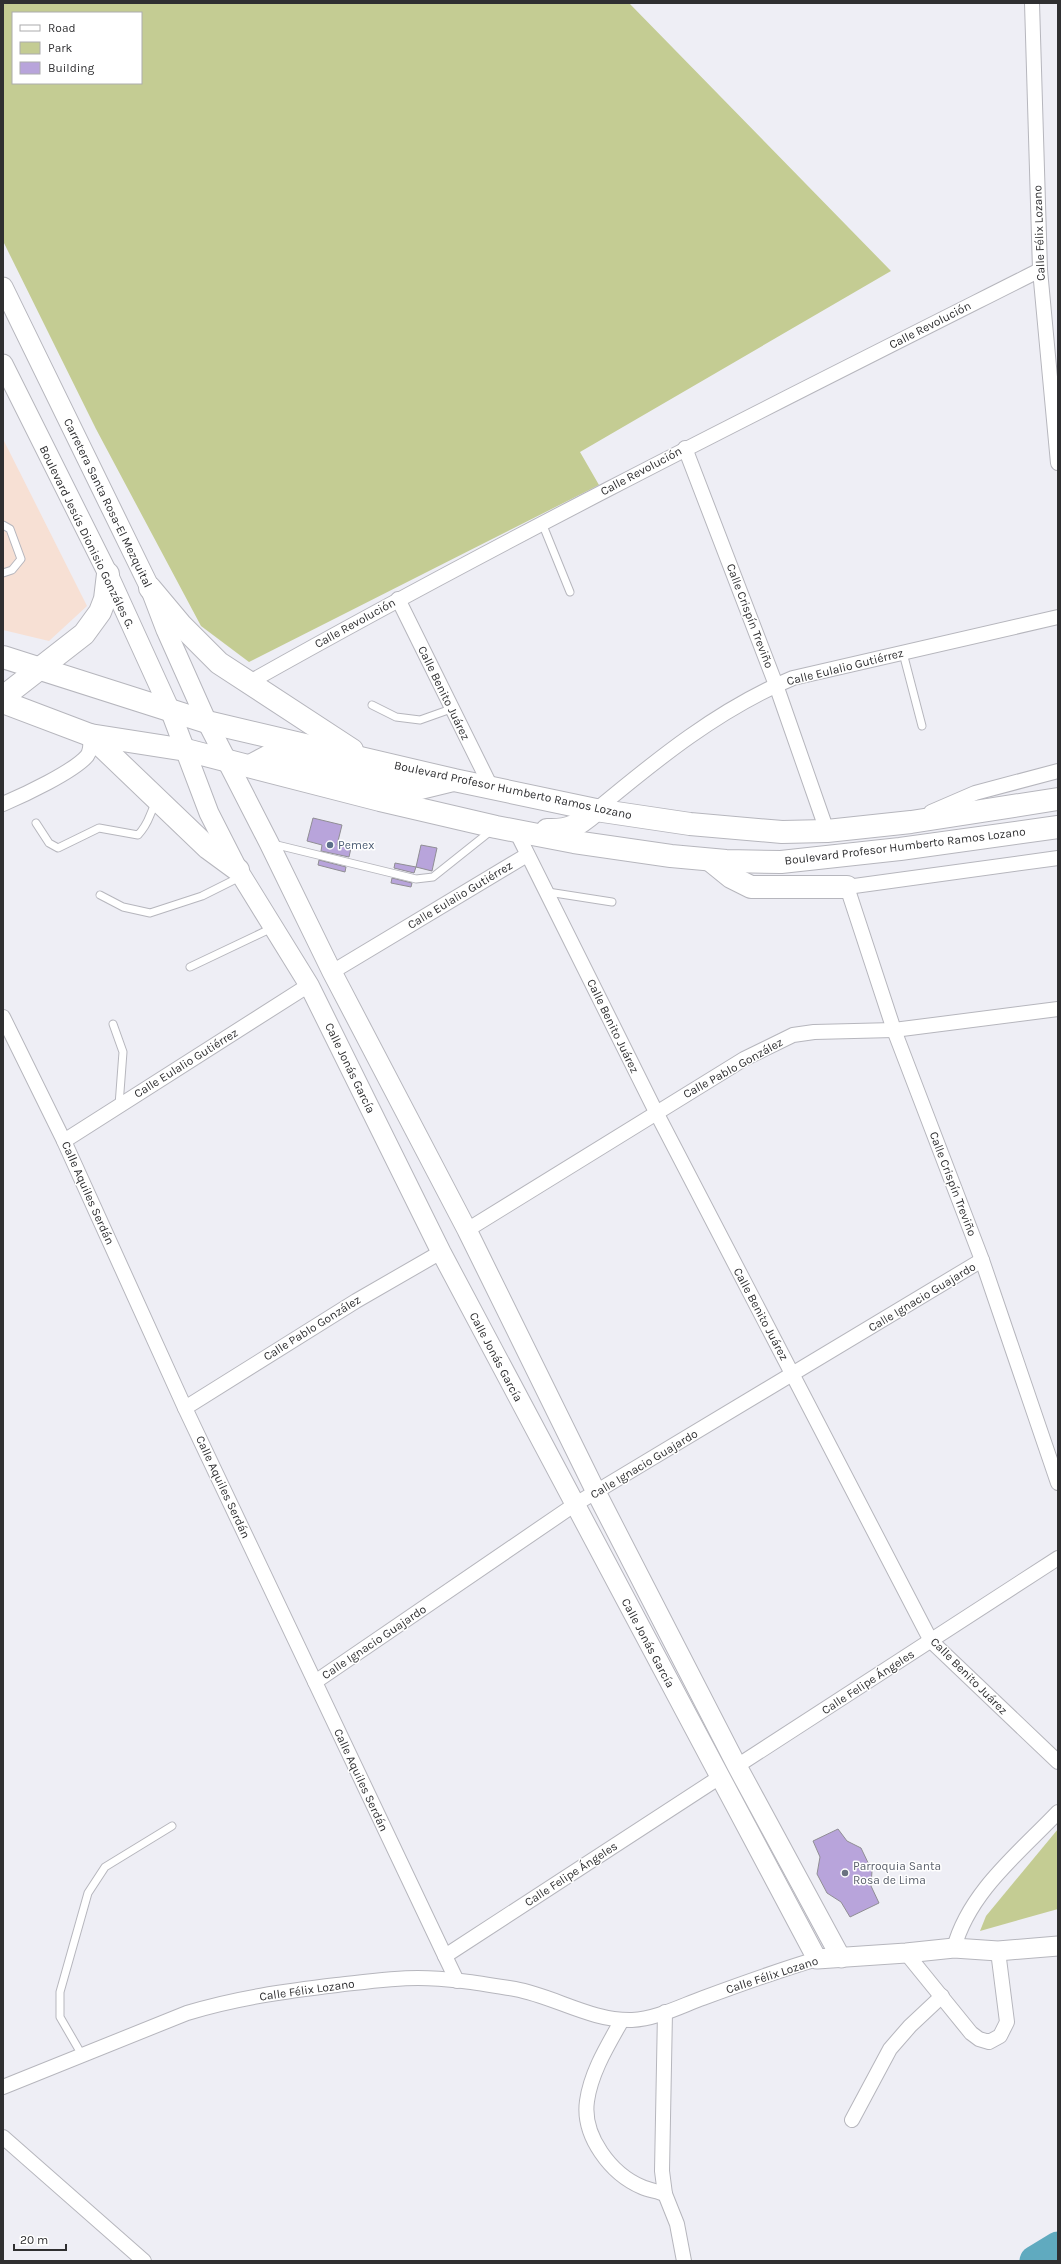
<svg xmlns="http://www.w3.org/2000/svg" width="1061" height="2264" font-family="Karla,sans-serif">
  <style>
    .industrial { fill: #f7e0d4 }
    .green { fill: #c4cc93; fill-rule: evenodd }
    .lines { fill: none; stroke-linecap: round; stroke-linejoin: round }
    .river { stroke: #60aabf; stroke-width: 31 }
    .building { fill: #b8a4db; stroke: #908e94 }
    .lane-casing { stroke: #b6b6bd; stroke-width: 9 }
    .street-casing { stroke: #b6b6bd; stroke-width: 16 }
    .secondary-casing { stroke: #b6b6bd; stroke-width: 21 }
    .primary-casing { stroke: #b6b6bd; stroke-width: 24 }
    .lane { stroke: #fff; stroke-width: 7 }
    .street { stroke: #fff; stroke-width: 14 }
    .secondary { stroke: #fff; stroke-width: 19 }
    .primary { stroke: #fff; stroke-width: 22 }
    .service-dot { fill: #5c6f8a; stroke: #fff; stroke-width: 1.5 }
    .worship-dot { fill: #6b7280; stroke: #fff; stroke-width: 1.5 }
    .labels { text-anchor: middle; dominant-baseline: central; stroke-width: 3; stroke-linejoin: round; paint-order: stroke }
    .street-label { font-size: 12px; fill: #2f2f31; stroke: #fff }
    .service-label { font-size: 12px; fill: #4e5e75; stroke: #fff; text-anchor: start }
    .worship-label { font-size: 12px; fill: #5b616d; stroke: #fff; text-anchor: start }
  </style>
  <rect width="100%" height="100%" fill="#eeeef5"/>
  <polygon class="industrial" points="3,439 87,606 49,641 3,630"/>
  <g class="green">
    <path d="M 3,3 L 629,3 L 891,271 L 580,452 L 599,485 L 249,662 L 201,626 L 96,429 L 3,241 ZM 13,13 L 141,13 L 141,83 L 13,83 Z"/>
    <polygon points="1058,1829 1058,1909 980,1931 986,1916"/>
  </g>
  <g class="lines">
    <polyline class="river" points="1035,2261 1058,2247"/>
  </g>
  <g class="building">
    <polygon points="313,818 342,825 337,845 351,848 349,857 321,851 322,845 307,841"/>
    <polygon points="421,845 437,848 432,871 416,867"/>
    <polygon points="319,860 346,867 345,872 318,865"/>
    <polygon points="395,863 416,867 414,873 394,868"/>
    <polygon points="392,878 412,883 411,887 391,883"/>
    <polygon points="838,1829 847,1841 861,1848 872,1871 871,1886 879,1903 850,1917 841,1902 827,1893 817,1874 820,1857 813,1841"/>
  </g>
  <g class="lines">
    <defs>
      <g id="lane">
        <polyline points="542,523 570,592"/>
        <polyline points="3,525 10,529 21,559 12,570 3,573"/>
        <polyline points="903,653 922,726"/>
        <polyline points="372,705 396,717 420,720 451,709"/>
        <path d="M 36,823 L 49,843 L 58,848 L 99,828 L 138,835 C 151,821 148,815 157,801"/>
        <polyline points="273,844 416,879 433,877 492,830"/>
        <polyline points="548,892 612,902"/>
        <polyline points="100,895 123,907 150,913 202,896 242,876"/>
        <polyline points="190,967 272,928"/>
        <polyline points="113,1024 123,1052 119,1105"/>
        <polyline points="82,2055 60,2017 60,1992 88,1893 105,1867 172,1826"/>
      </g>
      <g id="street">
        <polyline points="1032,3 1040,270 1058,463"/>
        <polyline points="685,448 776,685 827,831"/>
        <polyline points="398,599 491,787"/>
        <path d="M 248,683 C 507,537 774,404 1040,270"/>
        <path d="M 3,804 C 24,795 73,772 87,756 C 92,749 90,743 90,735"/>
        <path d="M 596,810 C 656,760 720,708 793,678 L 1058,617"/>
        <polyline points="931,812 975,793 1058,771"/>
        <polyline points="515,829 656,1112 931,1641 1058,1762"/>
        <polyline points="1058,858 847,887 894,1030 982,1260 1058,1483"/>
        <polyline points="332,972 527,855"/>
        <polyline points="3,1017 64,1141 185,1408 445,1956"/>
        <polyline points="64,1141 309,985"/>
        <polyline points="467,1230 744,1059 793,1035 814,1032 894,1030 1058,1009"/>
        <polyline points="185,1408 356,1301 441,1252"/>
        <polyline points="315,1682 574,1505 982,1260"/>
        <polyline points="737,1766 1058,1558"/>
        <path d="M 954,1948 C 969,1892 1019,1853 1058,1812"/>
        <polyline points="906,1953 971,2033 979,2039 989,2042 1000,2036 1007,2022 998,1951"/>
        <polyline points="457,1981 445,1956 720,1777"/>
        <polyline points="665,2012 662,2171 665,2194 677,2224 684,2261"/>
        <path d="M 622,2020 C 608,2045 591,2072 587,2101 C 582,2136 611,2174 642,2187 C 649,2190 657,2191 665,2194"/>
        <path d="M 3,2087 L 187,2013 C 236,1998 286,1991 337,1985 C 364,1982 391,1978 418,1978 C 450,1978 484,1984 515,1989 C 554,1996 591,2021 632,2020 C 656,2019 681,2006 703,1998 C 741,1984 779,1970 817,1959"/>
        <polyline points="852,2120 890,2049 910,2026 942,1996"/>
        <polyline points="3,2137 144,2261"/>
      </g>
      <g id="secondary">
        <polyline points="3,287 150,588 166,630 207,722 269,843 332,972 467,1230 596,1492 737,1766 841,1958"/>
        <polyline points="3,364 108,574 170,710 209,813 238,870 309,985 441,1252 817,1959 906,1953 954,1948 998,1951 1058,1946"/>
      </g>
      <g id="primary">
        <polyline points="150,588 181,625 219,663 352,750"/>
        <polyline points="3,657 207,722 454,780 596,810 690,824 782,832 827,831 911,822 1058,799"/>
        <polyline points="3,697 84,634 100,612 105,599 108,574"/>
        <polyline points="3,702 90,735 186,750 380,800 496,827 574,842 671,856 726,861 781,862 900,849 1058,827"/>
        <polyline points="90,735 208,848 238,870"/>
        <polyline points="250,766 269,756 276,755 412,790 453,780"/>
        <path d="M 547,830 C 571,831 578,825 596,810"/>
        <polyline points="710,860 731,877 751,887 847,887"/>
      </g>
    </defs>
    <use href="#lane" class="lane-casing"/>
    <use href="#street" class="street-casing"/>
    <use href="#secondary" class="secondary-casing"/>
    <use href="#primary" class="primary-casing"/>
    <use href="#lane" class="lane"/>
    <use href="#street" class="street"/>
    <use href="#secondary" class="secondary"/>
    <use href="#primary" class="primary"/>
  </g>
  <circle class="service-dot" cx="330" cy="845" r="4"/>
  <circle class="worship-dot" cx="845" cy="1873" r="4"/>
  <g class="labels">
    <g class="street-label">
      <text transform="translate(1039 233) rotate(-92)">Calle Félix Lozano</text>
      <text transform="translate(930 325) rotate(-27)">Calle Revolución</text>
      <text transform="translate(641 471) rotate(-28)">Calle Revolución</text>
      <text transform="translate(108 503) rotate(64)">Carretera Santa Rosa-El Mezquital</text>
      <text transform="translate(87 537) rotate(64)">Boulevard Jesús Dionisio Gonzáles G.</text>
      <text transform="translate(750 616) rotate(69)">Calle Crispín Treviño</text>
      <text transform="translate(355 623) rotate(-29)">Calle Revolución</text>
      <text transform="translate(845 667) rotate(-14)">Calle Eulalio Gutiérrez</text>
      <text transform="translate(444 693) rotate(64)">Calle Benito Juárez</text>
      <text transform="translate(513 790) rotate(12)">Boulevard Profesor Humberto Ramos Lozano</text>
      <text transform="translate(905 846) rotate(-7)">Boulevard Profesor Humberto Ramos Lozano</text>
      <text transform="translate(460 895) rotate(-31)">Calle Eulalio Gutiérrez</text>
      <text transform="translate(613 1026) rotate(64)">Calle Benito Juárez</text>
      <text transform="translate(186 1063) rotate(-32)">Calle Eulalio Gutiérrez</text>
      <text transform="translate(350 1068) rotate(64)">Calle Jonás García</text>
      <text transform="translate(733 1068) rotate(-29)">Calle Pablo González</text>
      <text transform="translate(953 1184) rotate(69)">Calle Crispín Treviño</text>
      <text transform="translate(88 1193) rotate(66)">Calle Aquiles Serdán</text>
      <text transform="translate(922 1297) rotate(-31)">Calle Ignacio Guajardo</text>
      <text transform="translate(761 1314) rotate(62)">Calle Benito Juárez</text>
      <text transform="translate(312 1328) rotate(-32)">Calle Pablo González</text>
      <text transform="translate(496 1357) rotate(62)">Calle Jonás García</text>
      <text transform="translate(644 1464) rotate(-31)">Calle Ignacio Guajardo</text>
      <text transform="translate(223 1487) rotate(65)">Calle Aquiles Serdán</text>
      <text transform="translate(374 1642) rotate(-34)">Calle Ignacio Guajardo</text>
      <text transform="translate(648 1643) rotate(62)">Calle Jonás García</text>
      <text transform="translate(969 1676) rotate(45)">Calle Benito Juárez</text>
      <text transform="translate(868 1682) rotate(-33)">Calle Felipe Ángeles</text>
      <text transform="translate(361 1780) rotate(65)">Calle Aquiles Serdán</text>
      <text transform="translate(571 1874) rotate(-33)">Calle Felipe Ángeles</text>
      <text transform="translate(772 1975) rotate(-18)">Calle Félix Lozano</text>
      <text transform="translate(307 1990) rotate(-8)">Calle Félix Lozano</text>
    </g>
    <g class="service-label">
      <text x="338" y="845">Pemex</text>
    </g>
    <g class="worship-label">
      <text x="853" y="1866">Parroquia Santa<tspan x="853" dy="14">Rosa de Lima</tspan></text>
    </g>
  </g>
  <rect width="1061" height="2264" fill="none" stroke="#2f2f31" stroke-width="8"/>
  <rect x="12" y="12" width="130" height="72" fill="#ffffff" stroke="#acacad"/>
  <rect x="20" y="25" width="20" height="6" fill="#ffffff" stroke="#acacad"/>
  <text x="48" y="32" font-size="12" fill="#2f2f31">Road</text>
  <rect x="20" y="42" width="20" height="12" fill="#c4cc93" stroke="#acacad"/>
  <text x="48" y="52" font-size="12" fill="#2f2f31">Park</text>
  <rect x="20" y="62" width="20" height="12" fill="#b8a4db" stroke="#acacad"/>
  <text x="48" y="72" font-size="12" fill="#2f2f31">Building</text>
  <path d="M14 2244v6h52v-6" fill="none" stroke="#2f2f31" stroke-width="2"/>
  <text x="20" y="2244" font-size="12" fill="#2f2f31" stroke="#ffffff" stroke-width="3" paint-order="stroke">20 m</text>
</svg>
